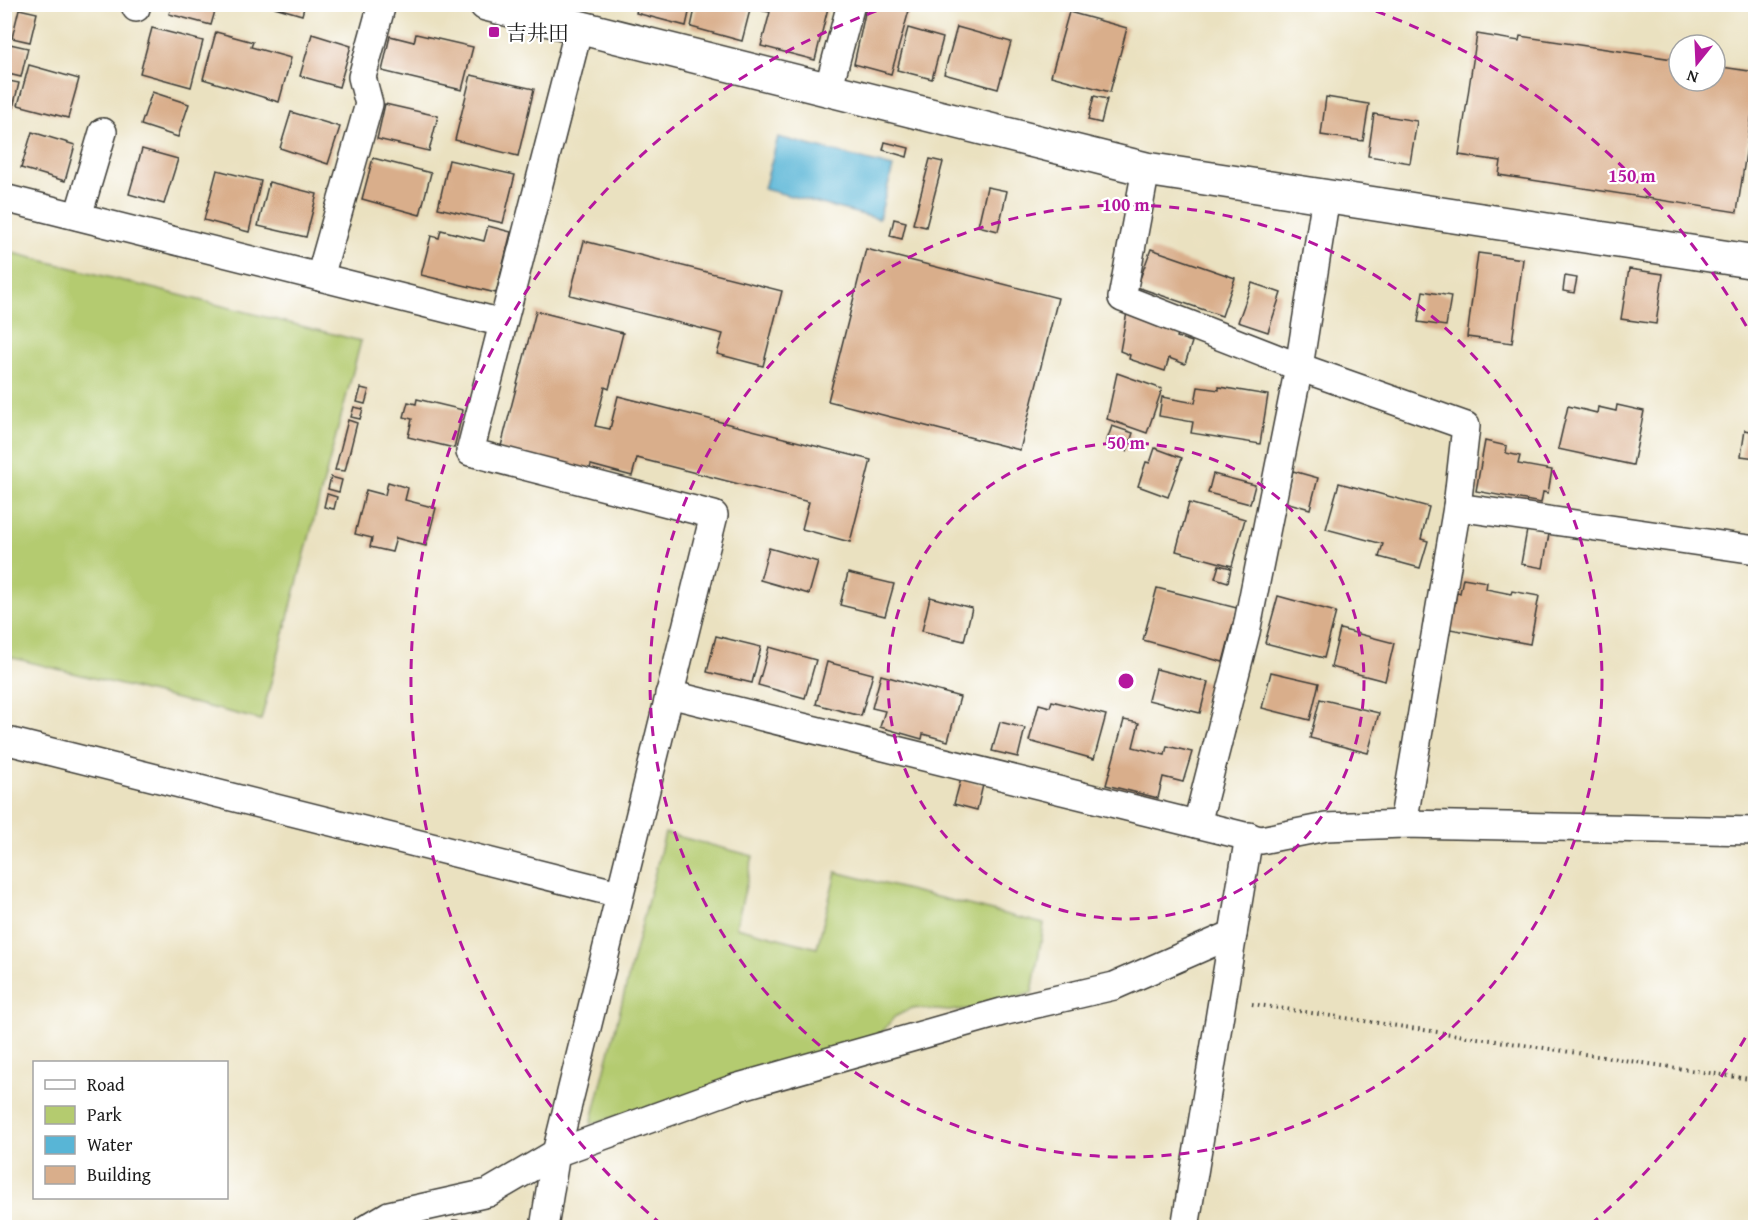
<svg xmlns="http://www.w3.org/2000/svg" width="1760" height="1232" font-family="'Gentium Book Plus','Noto Serif JP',serif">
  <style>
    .green { fill: #b4cb6f; stroke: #687446; stroke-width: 1.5 }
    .water { fill: #58b5d6; stroke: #3a6879; stroke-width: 1.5 }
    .building { fill: #d9ae8b }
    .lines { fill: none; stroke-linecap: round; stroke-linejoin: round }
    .minor-casing { stroke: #3b3a35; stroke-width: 30 }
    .tertiary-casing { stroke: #3b3a35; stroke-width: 36 }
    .path { stroke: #3b3a35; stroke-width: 4; stroke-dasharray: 1.5 4.5; stroke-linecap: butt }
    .minor { stroke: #fff; stroke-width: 27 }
    .tertiary { stroke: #fff; stroke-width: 33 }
    .ring { fill: none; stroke: #b5179e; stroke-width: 3; stroke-dasharray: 10 8 }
    .poi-dot { fill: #b5179e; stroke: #fff; stroke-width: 2 }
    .labels { text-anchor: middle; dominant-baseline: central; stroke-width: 4.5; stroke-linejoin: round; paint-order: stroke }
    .poi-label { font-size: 21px; fill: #1c1c1c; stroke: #fff; text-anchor: start }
    .centre { fill: #b5179e; stroke: #fff; stroke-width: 3 }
    .ring-label { font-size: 18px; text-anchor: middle; font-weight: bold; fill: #b5179e; stroke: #fff; stroke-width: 4.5; stroke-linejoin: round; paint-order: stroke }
  </style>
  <rect width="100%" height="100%" fill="#fff"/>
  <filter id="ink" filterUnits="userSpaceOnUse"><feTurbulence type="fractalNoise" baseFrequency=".0167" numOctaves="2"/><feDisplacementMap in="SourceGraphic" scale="12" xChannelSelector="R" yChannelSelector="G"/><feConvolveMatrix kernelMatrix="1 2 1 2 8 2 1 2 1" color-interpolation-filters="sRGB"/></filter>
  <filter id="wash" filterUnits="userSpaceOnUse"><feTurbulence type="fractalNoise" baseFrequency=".008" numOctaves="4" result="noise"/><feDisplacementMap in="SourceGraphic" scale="24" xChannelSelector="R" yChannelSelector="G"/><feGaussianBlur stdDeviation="1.35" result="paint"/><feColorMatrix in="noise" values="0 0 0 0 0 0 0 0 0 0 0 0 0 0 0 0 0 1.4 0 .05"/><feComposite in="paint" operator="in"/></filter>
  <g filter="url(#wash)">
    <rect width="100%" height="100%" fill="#eae1c0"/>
    <g class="green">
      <polygon points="5,251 361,341 261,720 5,656"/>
      <polygon points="665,833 753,856 736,927 817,948 836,872 1044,924 1032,993 980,1008 949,1011 912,1008 894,1017 877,1039 591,1124"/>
    </g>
    <polygon class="water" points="778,137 893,167 879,219 764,189"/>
    <g id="blocks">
      <g class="building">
        <polygon points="172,4 217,4 211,25 169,14"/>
        <polygon points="264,4 305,4 302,15"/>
        <polygon points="638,4 691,4 686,26 636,13"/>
        <polygon points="696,4 728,4 750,10 742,41 691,27"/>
        <polygon points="765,4 829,4 815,60 761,46 770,12 763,11"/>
        <polygon points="867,4 899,4 910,7 891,74 854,64"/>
        <polygon points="19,9 37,13 30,42 12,38"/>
        <polygon points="1069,12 1127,28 1110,92 1051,76"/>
        <polygon points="957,27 1011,42 998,89 944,74"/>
        <polygon points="152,28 203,41 191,87 140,73"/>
        <polygon points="908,28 943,38 932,79 897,70"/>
        <polygon points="216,32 253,42 251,47 291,58 279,102 203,79"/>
        <polygon points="312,34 351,46 339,87 300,76"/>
        <polygon points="416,34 473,47 462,90 382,71 390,36 414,42"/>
        <polygon points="1477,34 1519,41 1520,36 1679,60 1679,81 1715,81 1715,66 1756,72 1756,87 1737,212 1499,175 1501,161 1459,155"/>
        <polygon points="10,44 28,48 21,77 4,73"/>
        <polygon points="29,65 79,79 68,118 18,105"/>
        <polygon points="471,75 534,89 518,156 455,140"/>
        <polygon points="4,80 19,83 5,141 4,141"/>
        <polygon points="152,92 189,104 178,137 141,125"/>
        <polygon points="1094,96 1107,99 1101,123 1088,120"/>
        <polygon points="1326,97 1369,104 1363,141 1321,135"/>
        <polygon points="385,104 438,116 429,151 377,139"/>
        <polygon points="291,112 340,127 328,164 280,148"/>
        <polygon points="1374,114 1417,121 1410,163 1368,156"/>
        <polygon points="32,132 75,145 65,181 21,168"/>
        <polygon points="885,142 909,148 907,157 883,150"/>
        <polygon points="142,149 178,159 164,204 129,194"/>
        <polygon points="373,158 431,173 420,215 362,199"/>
        <polygon points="930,159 943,162 926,227 913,224"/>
        <polygon points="449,160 515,175 503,223 438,208"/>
        <polygon points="217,170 261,181 249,232 204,220"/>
        <polygon points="269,182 317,194 306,237 258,226"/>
        <polygon points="987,187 1007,191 998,231 978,226"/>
        <polygon points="894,219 906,222 902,239 890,236"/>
        <polygon points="488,226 511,232 496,293 421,275 431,236 439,238 441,230 484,241"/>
        <polygon points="584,241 782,291 763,366 717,354 723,334 570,295"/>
        <polygon points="866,249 1058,298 1020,450 828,401"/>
        <polygon points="1151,249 1235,278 1222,316 1137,287"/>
        <polygon points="1478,253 1523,259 1512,343 1467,337"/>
        <polygon points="1629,269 1663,274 1656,324 1621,319"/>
        <polygon points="1565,276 1577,278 1574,293 1563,291"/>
        <polygon points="1252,283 1281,293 1268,332 1238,322"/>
        <polygon points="1423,291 1451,296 1446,326 1418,322"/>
        <polygon points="536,311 623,333 609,389 605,387 595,426 610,429 618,396 871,460 850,542 802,529 809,502 637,458 632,476 591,465 589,472 500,450"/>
        <polygon points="1127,312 1179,331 1177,337 1192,342 1185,364 1169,358 1165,371 1129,359 1130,355 1120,351"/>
        <polygon points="1117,373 1162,389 1147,433 1107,419"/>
        <polygon points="1198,387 1219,390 1219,387 1268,395 1260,444 1191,433 1193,422 1159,416 1162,397 1195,403"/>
        <polygon points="361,388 369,390 365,404 357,402"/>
        <polygon points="417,399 463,410 454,448 408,437 412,419 404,417 408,402 416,404"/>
        <polygon points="1617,405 1644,411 1633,465 1558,449 1568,406 1597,413 1598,407 1616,411"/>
        <polygon points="354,407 363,409 360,419 351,417"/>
        <polygon points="348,420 357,423 345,471 335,470"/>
        <polygon points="1112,426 1133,433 1127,451 1106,443"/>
        <polygon points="1745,430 1756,432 1756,458 1741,456"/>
        <polygon points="1485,441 1507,446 1506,453 1520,456 1518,464 1552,470 1548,493 1543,492 1541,503 1476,491"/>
        <polygon points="1155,448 1182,458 1168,497 1138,486 1146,462 1150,463"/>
        <polygon points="1293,471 1318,478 1310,509 1285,502"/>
        <polygon points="1213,474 1255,485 1250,504 1208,493"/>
        <polygon points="331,477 342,480 339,492 328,489"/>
        <polygon points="388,482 408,488 405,500 436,508 426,546 396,538 392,552 370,547 372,538 355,534 366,490 385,495"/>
        <polygon points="1339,483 1429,507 1421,539 1428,541 1420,568 1379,557 1383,544 1326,529"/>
        <polygon points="327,494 337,497 334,509 324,507"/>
        <polygon points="1189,503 1245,519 1232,566 1176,551"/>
        <polygon points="1527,530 1549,534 1543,568 1521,564"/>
        <polygon points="769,548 818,562 809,594 760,580"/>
        <polygon points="1219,565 1231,568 1228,582 1215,578"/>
        <polygon points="848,573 894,584 885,616 840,605"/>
        <polygon points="1463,578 1487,582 1486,589 1511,594 1512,591 1539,596 1530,644 1450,629 1457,592 1460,593"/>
        <polygon points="1157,588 1237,608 1223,662 1143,640"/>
        <polygon points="1278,596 1336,612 1324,658 1265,643"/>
        <polygon points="930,597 972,608 964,641 922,631"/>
        <polygon points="1340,629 1394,643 1385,681 1331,667"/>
        <polygon points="716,636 761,647 752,683 707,672"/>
        <polygon points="769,647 816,660 805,698 758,685"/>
        <polygon points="827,662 873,674 861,716 816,704"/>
        <polygon points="1156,669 1208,682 1200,713 1148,700"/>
        <polygon points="1271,672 1319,683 1310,720 1262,708"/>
        <polygon points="881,675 960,697 948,741 923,734 922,739 880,727 885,711 872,708"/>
        <polygon points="1320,699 1379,713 1368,753 1310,738"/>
        <polygon points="1052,701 1106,715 1094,759 1029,741 1039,704 1050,707"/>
        <polygon points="1124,720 1139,723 1133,747 1165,755 1167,746 1192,752 1183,782 1163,777 1158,798 1106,785"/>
        <polygon points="1000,722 1025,728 1018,757 992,751"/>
        <polygon points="961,779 983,785 977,810 954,804"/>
        <polygon points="453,1220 519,1226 519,1228 453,1228"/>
      </g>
    </g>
  </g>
  <g filter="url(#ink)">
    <use href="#blocks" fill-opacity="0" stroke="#3b3a35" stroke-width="1.5"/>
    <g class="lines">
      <defs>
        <g id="minor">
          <polyline points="136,8 137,4"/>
          <polyline points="828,90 851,4"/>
          <polyline points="1146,169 1122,298 1299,367 1246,632 1197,824"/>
          <polyline points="1326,196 1299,367 1466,426 1457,507 1403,824"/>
          <polyline points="4,198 503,323"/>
          <polyline points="78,216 103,132"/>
          <polyline points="320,277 369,104 362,77 382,4"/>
          <polyline points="1457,507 1756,550"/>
          <polyline points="669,694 1261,840 1326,827 1403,824 1756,831"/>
          <polyline points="4,740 619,894"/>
          <polyline points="367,1228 389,1215 488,1193 556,1153 735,1088 1002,1012 1114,986 1233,934"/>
          <polyline points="544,1228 556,1153 714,515 470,452 579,28"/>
          <polyline points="1185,1228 1249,836"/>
        </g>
        <polyline id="tertiary" points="486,4 1146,169 1756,262"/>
      </defs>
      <use href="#minor" class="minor-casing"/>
      <use href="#tertiary" class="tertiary-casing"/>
      <polyline class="path" points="1252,1004 1756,1080"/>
      <use href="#minor" class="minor"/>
      <use href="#tertiary" class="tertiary"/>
    </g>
  </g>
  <g class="ring">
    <circle cx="1126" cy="681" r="238"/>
    <circle cx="1126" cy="681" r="476"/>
    <path d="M1754 1022A715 715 0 0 1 1590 1225M662 1225A715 715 0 0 1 893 5M1359 5A715 715 0 0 1 1754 340"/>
  </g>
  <rect class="poi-dot" x="488" y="26" width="12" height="12" rx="3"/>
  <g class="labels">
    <g class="poi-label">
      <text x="506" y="32">吉井田</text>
    </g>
  </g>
  <circle cx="1126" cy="681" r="9" class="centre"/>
  <g class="ring-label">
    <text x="1632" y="182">150 m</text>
    <text x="1126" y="211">100 m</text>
    <text x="1126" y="449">50 m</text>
  </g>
  <rect width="1760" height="1232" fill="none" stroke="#fff" stroke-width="24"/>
  <rect x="33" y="1061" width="195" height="138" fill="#ffffff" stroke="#a4a4a4" stroke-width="1.5"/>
  <rect x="45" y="1080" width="30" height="9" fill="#ffffff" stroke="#a4a4a4" stroke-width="1.5"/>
  <text x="87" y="1091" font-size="18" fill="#1c1c1c">Road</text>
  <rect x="45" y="1106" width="30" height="18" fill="#b4cb6f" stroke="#a4a4a4" stroke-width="1.5"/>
  <text x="87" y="1121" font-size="18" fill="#1c1c1c">Park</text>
  <rect x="45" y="1136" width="30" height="18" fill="#58b5d6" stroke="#a4a4a4" stroke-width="1.5"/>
  <text x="87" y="1151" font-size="18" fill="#1c1c1c">Water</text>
  <rect x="45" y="1166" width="30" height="18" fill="#d9ae8b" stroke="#a4a4a4" stroke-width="1.5"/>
  <text x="87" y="1181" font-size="18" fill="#1c1c1c">Building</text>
  <g transform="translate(1697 63) rotate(198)"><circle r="28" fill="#ffffff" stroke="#a4a4a4" stroke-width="1.5"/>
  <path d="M0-4.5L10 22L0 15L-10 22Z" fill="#b5179e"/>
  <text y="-9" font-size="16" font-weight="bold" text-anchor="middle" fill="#1c1c1c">N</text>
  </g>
</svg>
